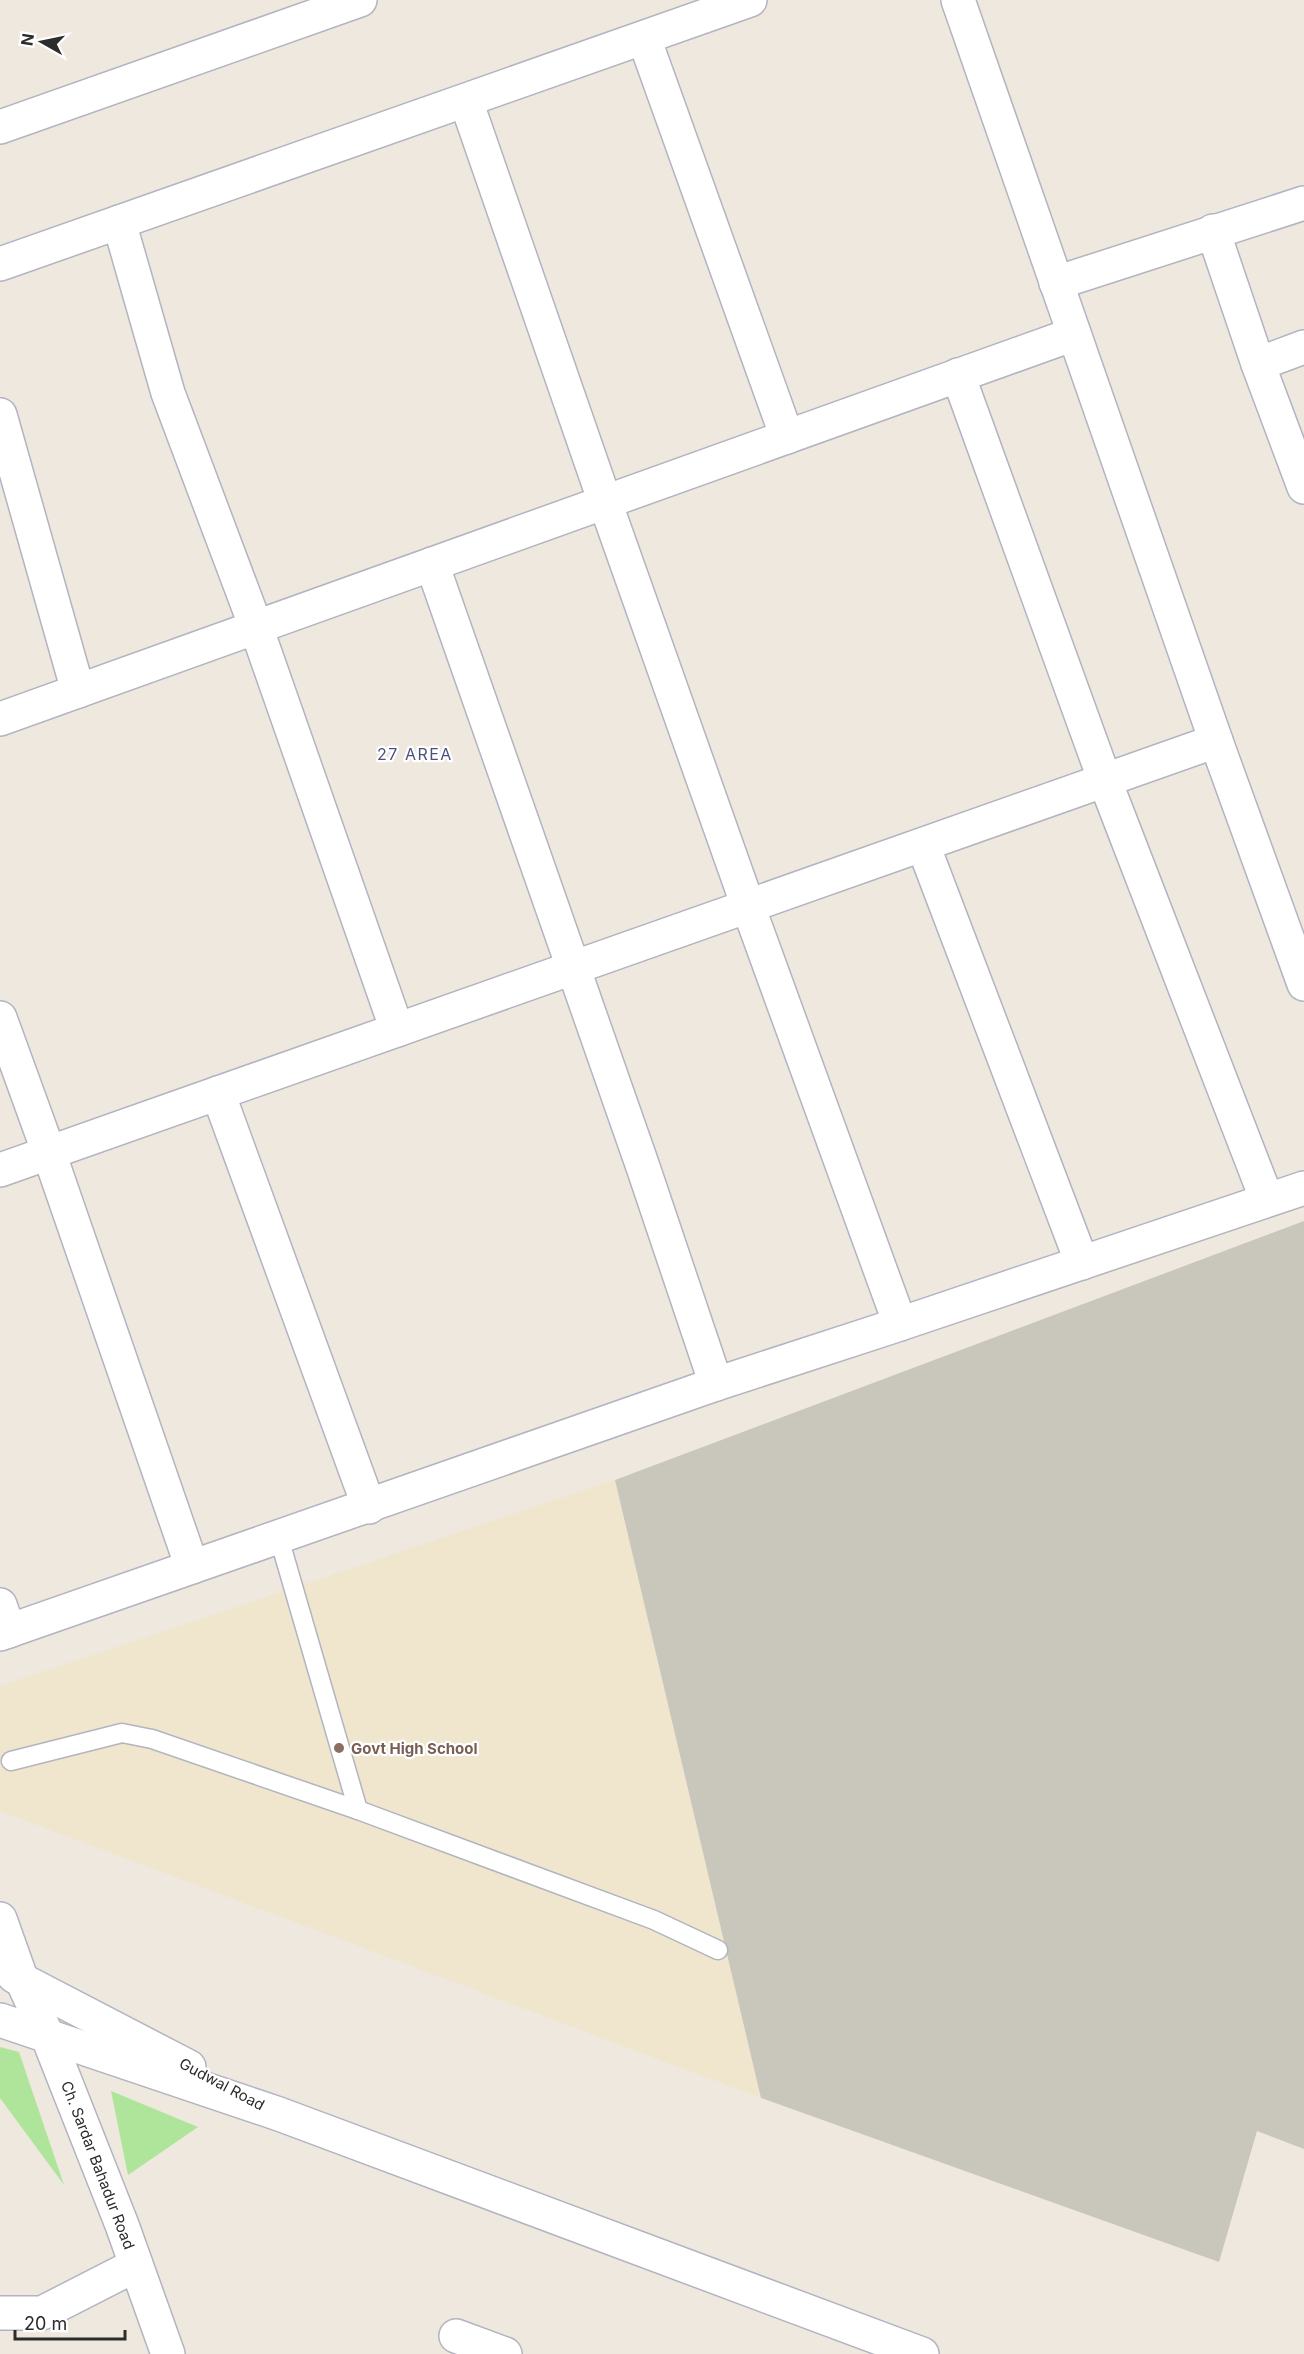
<svg xmlns="http://www.w3.org/2000/svg" width="1304" height="2354" font-family="Inter,sans-serif">
  <style>
    .education { fill: #f0e6cd }
    .green { fill: #afe59a }
    .building { fill: #c9c6bc }
    .lines { fill: none; stroke-linecap: round; stroke-linejoin: round }
    .lane-casing { stroke: #b2b4c0; stroke-width: 21 }
    .street-casing { stroke: #b2b4c0; stroke-width: 36 }
    .secondary-casing { stroke: #b2b4c0; stroke-width: 36 }
    .lane { stroke: #fff; stroke-width: 18 }
    .street { stroke: #fff; stroke-width: 33 }
    .secondary { stroke: #fff; stroke-width: 33 }
    .education-dot { fill: #8d6e63; stroke: #fff; stroke-width: 2 }
    .labels { text-anchor: middle; dominant-baseline: central; stroke-width: 4.5; stroke-linejoin: round; paint-order: stroke }
    .education-label { font-size: 15px; font-weight: bold; fill: #785e54; stroke: #fff; text-anchor: start }
    .street-label { font-size: 15px; fill: #2c2c2c; stroke: #fff }
    .neighbourhood-label { font-size: 16px; letter-spacing: 1.5px; fill: #4b517e; stroke: #fff }
  </style>
  <rect width="100%" height="100%" fill="#eee8de"/>
  <polygon class="education" points="615,1480 761,2098 0,1811 0,1686"/>
  <g class="green">
    <polygon points="0,2047 19,2052 64,2185 0,2098"/>
    <polygon points="111,2091 198,2127 128,2175"/>
  </g>
  <polygon class="building" points="1304,1221 1304,2149 1257,2131 1219,2262 761,2098 615,1480"/>
  <g class="lines">
    <defs>
      <g id="lane">
        <polyline points="279,1538 358,1810"/>
        <polyline points="11,1761 122,1733 152,1739 358,1810 654,1920 718,1950"/>
      </g>
      <g id="street">
        <polyline points="958,0 1216,741 1304,984"/>
        <polyline points="644,38 787,437"/>
        <polyline points="466,101 605,502 748,906 900,1324"/>
        <polyline points="0,127 360,0"/>
        <polyline points="119,222 168,393 256,627 397,1030"/>
        <polyline points="1213,231 1258,364 1304,347"/>
        <polyline points="0,264 750,0"/>
        <polyline points="1056,283 1304,203"/>
        <polyline points="1258,364 1304,487"/>
        <polyline points="958,375 1105,781 1267,1200"/>
        <polyline points="0,415 78,691"/>
        <polyline points="432,564 643,1167 716,1384"/>
        <polyline points="0,719 1074,334"/>
        <polyline points="923,845 1082,1263"/>
        <polyline points="0,1018 49,1153 192,1567"/>
        <polyline points="218,1093 369,1507"/>
        <polyline points="0,1170 1216,741"/>
        <polyline points="0,1605 9,1631"/>
        <polyline points="0,1634 716,1384 888,1328 1304,1188"/>
        <polyline points="0,1919 21,1978"/>
        <polyline points="0,2313 42,2313 136,2265"/>
        <polyline points="456,2336 505,2354"/>
      </g>
      <g id="secondary">
        <polyline points="14,1976 189,2067"/>
        <polyline points="21,1978 47,2035 122,2225 168,2354"/>
        <polyline points="0,2020 279,2114 922,2354"/>
      </g>
    </defs>
    <use href="#lane" class="lane-casing"/>
    <use href="#street" class="street-casing"/>
    <use href="#secondary" class="secondary-casing"/>
    <use href="#lane" class="lane"/>
    <use href="#street" class="street"/>
    <use href="#secondary" class="secondary"/>
  </g>
  <circle class="education-dot" cx="339" cy="1748" r="6"/>
  <g class="labels">
    <g class="education-label">
      <text x="351" y="1748">Govt High School</text>
    </g>
    <g class="street-label">
      <text transform="translate(222 2084) rotate(28)">Gudwal Road</text>
      <text transform="translate(98 2165) rotate(69)">Ch. Sardar Bahadur Road</text>
    </g>
    <g class="neighbourhood-label">
      <text x="415" y="754">27 AREA</text>
    </g>
  </g>
  <g transform="translate(42 42) rotate(279)" stroke="#ffffff" stroke-width="4.5" paint-order="stroke">
  <path d="M0-4.5L10 22L0 15L-10 22Z" fill="#2c2c2c"/>
  <text y="-9" font-size="16" font-weight="bold" text-anchor="middle" fill="#2c2c2c">N</text>
  </g>
  <path d="M15 2330v9h110v-9" fill="none" stroke="#2c2c2c" stroke-width="3"/>
  <text x="24" y="2330" font-size="18" fill="#2c2c2c" stroke="#ffffff" stroke-width="4.5" paint-order="stroke">20 m</text>
</svg>
